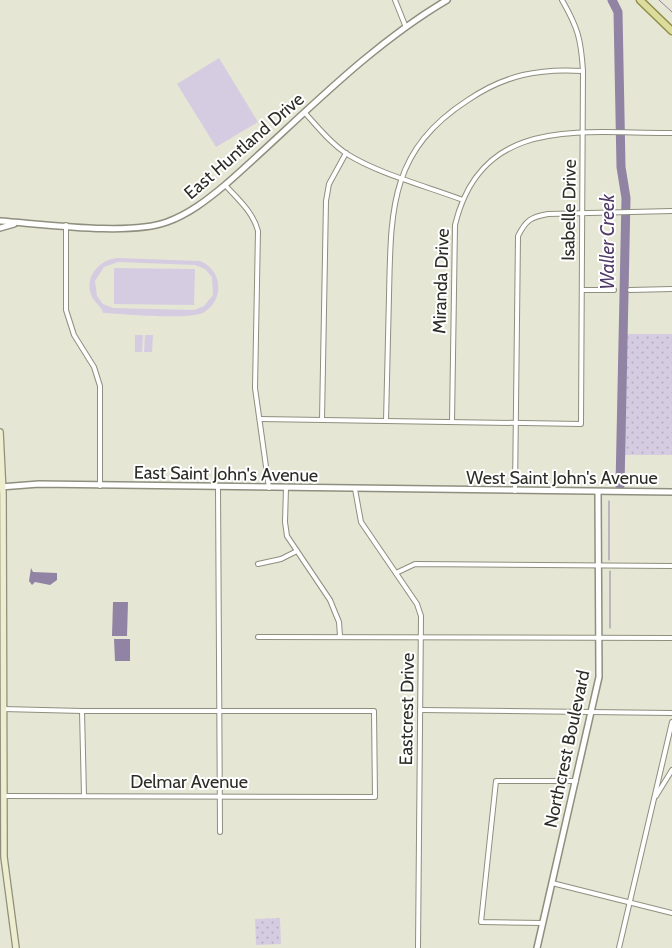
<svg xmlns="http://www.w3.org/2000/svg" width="672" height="948" font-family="Cabin,sans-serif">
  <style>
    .green { fill: #d5cce2; fill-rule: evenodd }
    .park { fill: url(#park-dots) }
    .water { fill: #9083a3 }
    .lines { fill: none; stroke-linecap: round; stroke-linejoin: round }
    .stream { stroke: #9083a3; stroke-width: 1 }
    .river { stroke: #9083a3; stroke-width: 9 }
    .minor-casing { stroke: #8f8f7f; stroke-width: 6 }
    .tertiary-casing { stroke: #8f8f7f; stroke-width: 8 }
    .secondary-casing { stroke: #8f8f7f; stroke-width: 8 }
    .primary-casing { stroke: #908f49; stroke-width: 9 }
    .minor { stroke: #fff; stroke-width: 4 }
    .tertiary { stroke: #fff; stroke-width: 5 }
    .secondary { stroke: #eeedce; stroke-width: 5.5 }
    .primary { stroke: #dcdc9d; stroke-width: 6 }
    .labels { text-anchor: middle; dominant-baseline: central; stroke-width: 4; stroke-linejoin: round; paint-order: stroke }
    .street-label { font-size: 18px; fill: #2d2d27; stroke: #fff }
    .water-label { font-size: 19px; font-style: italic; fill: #503b69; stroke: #fff }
  </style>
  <defs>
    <pattern id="park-dots" width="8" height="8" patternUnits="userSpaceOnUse" patternTransform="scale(1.25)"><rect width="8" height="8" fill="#d5cce2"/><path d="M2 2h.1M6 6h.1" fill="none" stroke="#b7b0c2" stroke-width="1.8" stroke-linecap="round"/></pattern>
  </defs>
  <rect width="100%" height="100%" fill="#e6e6d5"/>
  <g class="green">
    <polygon points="219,58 258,122 216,147 177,84"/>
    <path d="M 118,258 L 200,261 C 210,265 217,273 218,284 C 220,296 213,307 203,313 C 186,320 124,314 103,313 C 102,307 95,303 92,297 C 83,278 99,259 118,258 ZM 118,262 L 195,265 L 205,269 L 212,277 L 213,295 L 204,306 L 194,310 L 113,308 L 103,304 L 97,296 L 95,281 L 104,267 Z"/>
    <polygon points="114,268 195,269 194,305 114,304"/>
    <polygon points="135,335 143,335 142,352 135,352"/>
    <polygon points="145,335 153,335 152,352 144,352"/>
  </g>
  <g class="park">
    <rect x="623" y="334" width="49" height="121"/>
    <polygon points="280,918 281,944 256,945 255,919"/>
  </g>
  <g class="water">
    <polygon points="31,568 33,572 57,573 57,580 50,585 35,582 32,585 29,581"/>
    <polygon points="113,602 128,602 127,636 112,636"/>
    <polygon points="114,639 130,639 130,661 115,661"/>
  </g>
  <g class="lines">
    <g class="stream">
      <polyline points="659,0 672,12"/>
      <polyline points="609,501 609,560"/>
      <polyline points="610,571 610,628"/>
    </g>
    <polyline class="river" points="612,0 618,12 621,167 626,198 620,486"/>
    <defs>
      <g id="minor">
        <polyline points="395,0 405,25"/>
        <path d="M 305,113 C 318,127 330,143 347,154 C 379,174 426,186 463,200"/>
        <path d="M 225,185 C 238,199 253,212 258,231 L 255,388 L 269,488"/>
        <polyline points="66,225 66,310 74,335 94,367 100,386 100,486"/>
        <polyline points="582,290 614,290"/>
        <polyline points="630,290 672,289"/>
        <path d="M 260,419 L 581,424 L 583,71 C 581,39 578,28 562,0"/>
        <polyline points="322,420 326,201 329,184 346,153"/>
        <path d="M 386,421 C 387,379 388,337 389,296 C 391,210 389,151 468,100 C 505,75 539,68 583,71"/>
        <path d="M 452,422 L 455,225 C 482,113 584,134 672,133"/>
        <polyline points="218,487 220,832"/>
        <polyline points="286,488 285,522 287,536 330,600 339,622 340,636"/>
        <polyline points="355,489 361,522 417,604 421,616 418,948"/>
        <path d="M 515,491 L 518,236 C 526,220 531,217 548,214 L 672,211"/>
        <polyline points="258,564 281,559 297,551"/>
        <polyline points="396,573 415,564 672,566"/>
        <polyline points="258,637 672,638"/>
        <polyline points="3,709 82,711 374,711 375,797 4,796"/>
        <polyline points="420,710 672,713"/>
        <polyline points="82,711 84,796"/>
        <polyline points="656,796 672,770"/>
        <polyline points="552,883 672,913"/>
        <polyline points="543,923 481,922 496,781 576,781"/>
        <polyline points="619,948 672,722"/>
      </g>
      <g id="tertiary">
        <path d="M 0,221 C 43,224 129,236 167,222 C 189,214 207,200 225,185 C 297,122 364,49 447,0"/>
        <polyline points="0,228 14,224"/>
        <polyline points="0,487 39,484 672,492"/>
        <polyline points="537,948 599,677 598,493"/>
      </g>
      <polyline id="secondary" points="0,432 3,494 4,857 16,948"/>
      <polyline id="primary" points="640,0 672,31"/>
    </defs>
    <use href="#minor" class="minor-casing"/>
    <use href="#tertiary" class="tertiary-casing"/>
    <use href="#secondary" class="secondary-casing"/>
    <use href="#primary" class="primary-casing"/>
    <use href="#minor" class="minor"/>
    <use href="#tertiary" class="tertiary"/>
    <use href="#secondary" class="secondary"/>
    <use href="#primary" class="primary"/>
  </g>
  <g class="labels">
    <g class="street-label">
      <text transform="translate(244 146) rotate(-41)">East Huntland Drive</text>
      <text transform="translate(569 210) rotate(-89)">Isabelle Drive</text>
      <text transform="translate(441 281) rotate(-88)">Miranda Drive</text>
      <text transform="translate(226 474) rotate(1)">East Saint John's Avenue</text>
      <text x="562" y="478">West Saint John's Avenue</text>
      <text transform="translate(407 709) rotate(-89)">Eastcrest Drive</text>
      <text transform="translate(567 749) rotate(-78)">Northcrest Boulevard</text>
      <text x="189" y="782">Delmar Avenue</text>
    </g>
    <g class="water-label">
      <text transform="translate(607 242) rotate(-90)">Waller Creek</text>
    </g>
  </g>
</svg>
